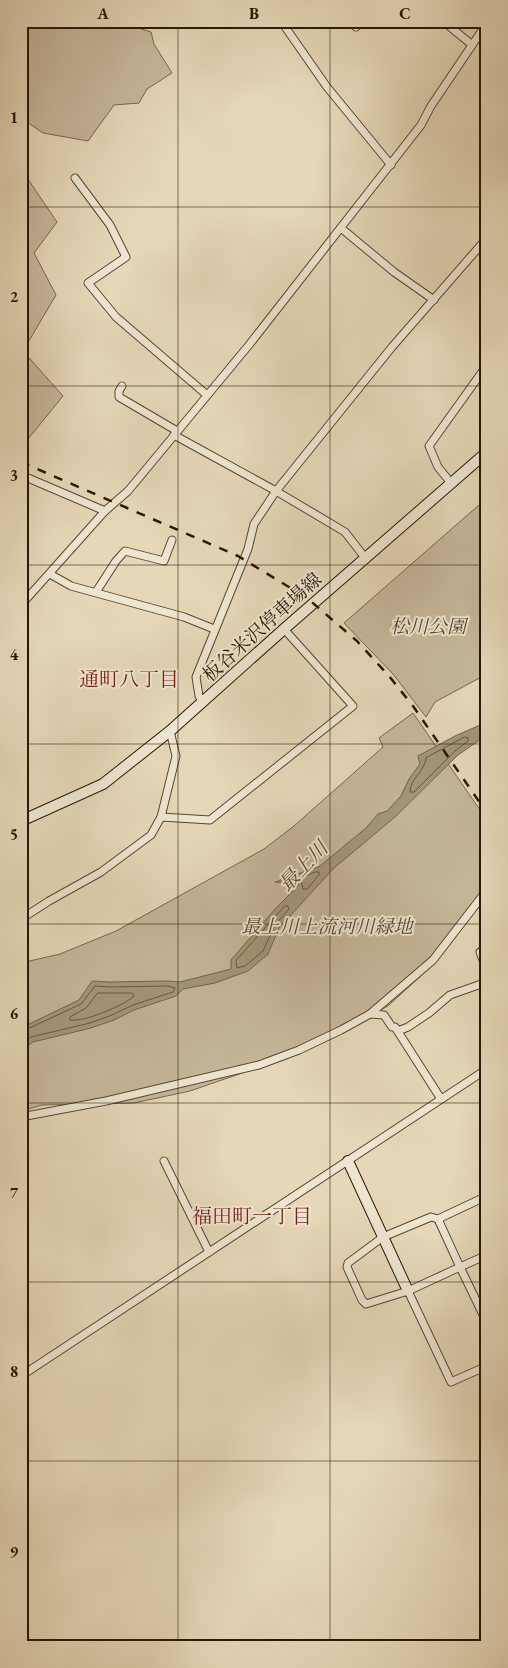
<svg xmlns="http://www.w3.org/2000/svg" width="508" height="1668" font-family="'EB Garamond','Noto Serif JP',serif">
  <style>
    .green { fill: #c5b699; stroke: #76664f }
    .water { fill: #a4967a; stroke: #72634b }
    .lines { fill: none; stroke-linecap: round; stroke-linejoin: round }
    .shore { stroke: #665640; stroke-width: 1 }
    .street-casing { stroke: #564732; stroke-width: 9 }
    .secondary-casing { stroke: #271705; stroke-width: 12 }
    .street { stroke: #eee5d0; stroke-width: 7 }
    .secondary { stroke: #eee5d0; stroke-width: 10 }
    .rail { stroke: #271705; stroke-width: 2.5; stroke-dasharray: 9 9; stroke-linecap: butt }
    .grid { fill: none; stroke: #271705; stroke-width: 1; stroke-opacity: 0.55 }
    .labels { text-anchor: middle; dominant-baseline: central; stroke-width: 4; stroke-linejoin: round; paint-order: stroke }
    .park-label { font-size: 19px; font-style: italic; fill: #564731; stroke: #eee5d0 }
    .street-label { font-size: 19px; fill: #271705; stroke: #eee5d0 }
    .neighbourhood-label { font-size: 20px; fill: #7a1f14; stroke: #eee5d0 }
    .water-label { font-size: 20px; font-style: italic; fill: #594a34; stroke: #eee5d0 }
    .neatline { fill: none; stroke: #271705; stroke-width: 2 }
    .grid-label { font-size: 16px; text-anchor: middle; font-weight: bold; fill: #271705 }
  </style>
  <rect width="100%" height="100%" fill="#e5d7b7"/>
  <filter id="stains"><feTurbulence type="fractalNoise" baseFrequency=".004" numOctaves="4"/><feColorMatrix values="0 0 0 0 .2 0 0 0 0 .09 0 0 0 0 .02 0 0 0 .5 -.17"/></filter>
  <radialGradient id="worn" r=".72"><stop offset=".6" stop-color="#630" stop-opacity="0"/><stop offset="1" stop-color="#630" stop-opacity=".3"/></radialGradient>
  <g class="green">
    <polygon points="21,21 117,21 151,32 154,44 172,73 147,89 139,103 114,105 88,141 43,133 27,122 21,127"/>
    <polygon points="21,169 57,222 34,253 56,295 23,351 63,396 28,439 22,455"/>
    <polygon points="487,498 487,674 435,702 426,717 393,674 344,623"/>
    <polygon points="413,713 487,820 487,895 436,962 388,1006 300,1053 190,1091 134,1103 42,1105 21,1111 21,963 60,954 116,931 264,849 294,826 383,747 379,738"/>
  </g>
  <polygon class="water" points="487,722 487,735 458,755 395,817 334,868 279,928 268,954 248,971 215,983 183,989 176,996 134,1010 114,1020 91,1028 33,1042 21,1050 21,1028 79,1000 92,981 110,982 168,981 180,982 231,969 231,960 276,908 299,885 275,882 320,866 366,828 378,814 387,811 401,796 409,779 420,764 418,756 455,736"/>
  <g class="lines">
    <g class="shore">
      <path d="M 465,737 L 468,738 L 468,741 L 455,751 L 414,792 L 410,792 C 410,779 425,771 426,758 Z"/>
      <polygon points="315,872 319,872 319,875 307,889 303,889 301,879"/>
      <polygon points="285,906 288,906 289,909 275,925 263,951 245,966 237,968 236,961"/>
      <path d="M 98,993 L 132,993 L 134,996 C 123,1006 85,1022 70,1020 L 70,1017 L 86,1008 Z"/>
      <polyline points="21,1032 81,1004 95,986 110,987 168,986 175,988 173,992 133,1005 112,1015 90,1023 31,1037 21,1044"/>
    </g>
    <defs>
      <g id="street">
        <polyline points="281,21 327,87 391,165"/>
        <polyline points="350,21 356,27"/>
        <polyline points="443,21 471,44"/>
        <polyline points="75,178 110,225 126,257 88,283 116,317 207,395"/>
        <polyline points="341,228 394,272 434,300"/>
        <polyline points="122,386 119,391 119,397 177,431"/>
        <polyline points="174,435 276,491 345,532 366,559"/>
        <polyline points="21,475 105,511"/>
        <polyline points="451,483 438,467 429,446 487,365"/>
        <polyline points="50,574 71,586 184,617 214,629"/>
        <polyline points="96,592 116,561 125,551 164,561 172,540"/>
        <polyline points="21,605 105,511 128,491 249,345 421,125 431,106 487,23"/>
        <polyline points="203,703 199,696 196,677 248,549 254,524 276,491 392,347 487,238"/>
        <polyline points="161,817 210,820 353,706 284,629"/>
        <polyline points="21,919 49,901 101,872 151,835 161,817 176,756 170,731"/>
        <polyline points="487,947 480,952 487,971"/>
        <polyline points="370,1014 384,1015 392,1027 395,1027 441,1099"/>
        <polyline points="398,1031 408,1027 429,1013 450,995 487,982"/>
        <polyline points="21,1117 106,1101 259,1065 299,1050 341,1030 370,1014 433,960 487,890"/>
        <polyline points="164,1161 209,1252"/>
        <polyline points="487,1196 438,1219 431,1217 383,1237 348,1263 347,1267 362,1300 366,1304 408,1291 460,1267 487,1323"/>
        <polyline points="438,1219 460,1267 487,1255"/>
        <polyline points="408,1291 451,1382 487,1366"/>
        <polyline points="21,1376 487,1069"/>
      </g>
      <g id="secondary">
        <polyline points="21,821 103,784 170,731 284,629 487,452"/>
        <polyline points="348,1161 408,1291"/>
      </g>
    </defs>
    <use href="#street" class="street-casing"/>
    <use href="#secondary" class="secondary-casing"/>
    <use href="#street" class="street"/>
    <use href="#secondary" class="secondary"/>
    <polyline class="rail" points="21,462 238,556 307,598 357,641 389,676 413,706 487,813"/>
  </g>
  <path class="grid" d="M 178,21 L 178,1647M 330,21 L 330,1647M 21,207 L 487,207M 21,386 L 487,386M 21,565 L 487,565M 21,744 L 487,744M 21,924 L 487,924M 21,1103 L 487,1103M 21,1282 L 487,1282M 21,1461 L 487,1461"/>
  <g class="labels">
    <g class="park-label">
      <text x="428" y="626">松川公園</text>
      <text x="327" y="926">最上川上流河川緑地</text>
    </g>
    <g class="street-label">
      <text transform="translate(262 627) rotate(-42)">板谷米沢停車場線</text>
    </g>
    <g class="neighbourhood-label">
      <text x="129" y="679">通町八丁目</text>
      <text x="252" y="1216">福田町一丁目</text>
    </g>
    <g class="water-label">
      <text transform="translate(303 866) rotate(-46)">最上川</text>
    </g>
  </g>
  <rect width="508" height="1668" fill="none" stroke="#e5d7b7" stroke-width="55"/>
  <rect x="28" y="28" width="452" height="1612" class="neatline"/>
  <g class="grid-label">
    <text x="103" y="19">A</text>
    <text x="254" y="19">B</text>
    <text x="405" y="19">C</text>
    <text x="14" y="123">1</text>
    <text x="14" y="302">2</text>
    <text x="14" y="481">3</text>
    <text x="14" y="660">4</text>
    <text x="14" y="840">5</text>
    <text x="14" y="1019">6</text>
    <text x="14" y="1198">7</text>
    <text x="14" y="1377">8</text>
    <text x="14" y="1557">9</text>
  </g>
  <rect width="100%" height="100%" filter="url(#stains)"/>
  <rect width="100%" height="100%" fill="url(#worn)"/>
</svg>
